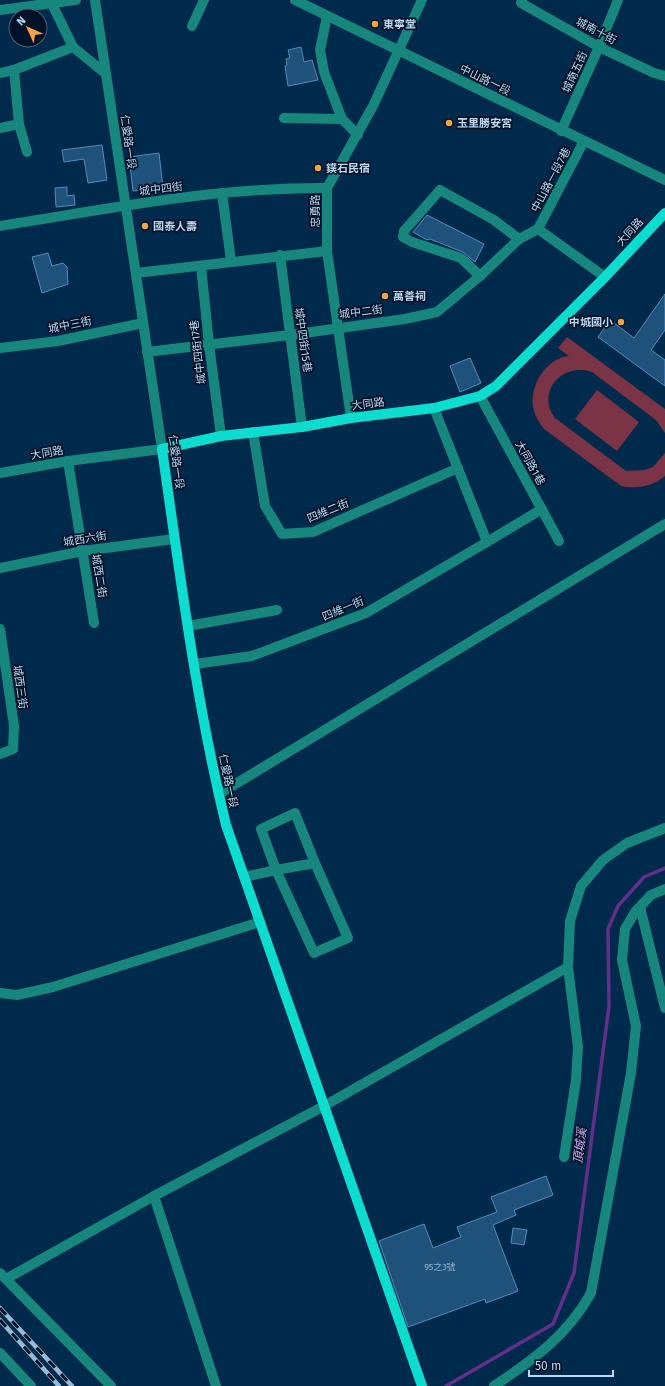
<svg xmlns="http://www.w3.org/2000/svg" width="665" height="1386" font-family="'Fira Sans','Noto Sans TC',sans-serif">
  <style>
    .pitch { fill: #7a3445 }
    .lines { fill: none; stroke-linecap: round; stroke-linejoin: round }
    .stream { stroke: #62308a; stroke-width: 3.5 }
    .building { fill: #1f527b; stroke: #548bbc }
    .minor { stroke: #17867d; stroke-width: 10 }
    .major { stroke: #0dddcf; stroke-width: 10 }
    .rail-casing { stroke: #9ab9d4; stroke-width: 4.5 }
    .rail { stroke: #001225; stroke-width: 3; stroke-dasharray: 9; stroke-linecap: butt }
    .poi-dot { fill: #f4a344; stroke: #001225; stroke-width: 1.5 }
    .labels { text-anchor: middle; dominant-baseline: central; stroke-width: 3.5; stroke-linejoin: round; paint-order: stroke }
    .number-label { font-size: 9px; fill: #94b6d4 }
    .poi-label { font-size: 11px; font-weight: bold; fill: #bbd7f1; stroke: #001225; text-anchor: start }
    .street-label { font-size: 11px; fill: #bbd7f1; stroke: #001225 }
    .water-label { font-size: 12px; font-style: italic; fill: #d3aff7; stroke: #001225 }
  </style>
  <rect width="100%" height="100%" fill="#002a4b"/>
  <g class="pitch">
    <path d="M 567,337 L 665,409 L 665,433 L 656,420 L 592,372 C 561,362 536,393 555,418 L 626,471 L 644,470 L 653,467 L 665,453 L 665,476 C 652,487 637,489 621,486 L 544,429 C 539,422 534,415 533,406 C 530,384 547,358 569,356 L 558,348 Z"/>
    <polygon points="597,390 639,422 617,451 575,419"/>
  </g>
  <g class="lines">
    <polyline class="stream" points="446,1386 553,1324 574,1273 609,1006 608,929 618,906 644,877 665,868"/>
  </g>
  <g class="building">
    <polygon points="301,47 304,62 312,60 318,80 288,86 285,66 287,65 286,59 290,58 288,50"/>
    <polygon points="102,145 107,180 88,183 84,159 64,162 62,150"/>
    <polygon points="159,153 163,188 133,191 129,157"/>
    <polygon points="67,187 67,196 74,195 75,205 56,207 55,188"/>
    <polygon points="427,215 484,244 475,262 463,252 430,239 427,240 413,232"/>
    <polygon points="48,253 52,266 63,263 67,267 68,284 42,293 32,257"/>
    <polygon points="665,294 665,330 651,350 665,360 665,386 598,337 610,320 634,338"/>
    <polygon points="470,358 481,383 460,392 450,366"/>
    <polygon points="546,1176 553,1195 514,1210 516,1215 493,1225 518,1291 486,1303 485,1299 408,1327 379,1241 424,1224 433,1248 461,1237 457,1227 497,1212 491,1197"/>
    <polygon points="513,1228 527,1230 524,1245 511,1243"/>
  </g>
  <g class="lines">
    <g class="minor">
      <polyline points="50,0 73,47"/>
      <polyline points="295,0 665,180"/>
      <polyline points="522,0 521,3 599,47 654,73 665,76"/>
      <polyline points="0,10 76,0"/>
      <polyline points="327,16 320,50 324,72 342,119 358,135"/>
      <polyline points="192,26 204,0"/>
      <polyline points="0,73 14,70 73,47 106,74"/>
      <polyline points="284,118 342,119"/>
      <polyline points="19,124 27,152"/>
      <polyline points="0,128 19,124 14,70"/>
      <polyline points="561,131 599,47 618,0"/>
      <polyline points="222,193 231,261"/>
      <path d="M 0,226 C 108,209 217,187 327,188"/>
      <polyline points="538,229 584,141"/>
      <polyline points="280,255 302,427"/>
      <polyline points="201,266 209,344 221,436"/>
      <polyline points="136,273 327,251"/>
      <polyline points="480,276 461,258 412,242 403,237 404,231 440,190 494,220 519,239"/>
      <polyline points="0,348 58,341 143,323"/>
      <polyline points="147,352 290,335 405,319 437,312 480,276 519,239 538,229 605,277"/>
      <polyline points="480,396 559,541"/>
      <polyline points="351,418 327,251 327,188 373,106 422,0"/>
      <polyline points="253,432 265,506 282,534 313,532 458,468"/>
      <polyline points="68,461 94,623"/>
      <polyline points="0,473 68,461 162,449 95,0"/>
      <polyline points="487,542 542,509"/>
      <polyline points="0,568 83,551 174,539"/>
      <polyline points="188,626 277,610"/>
      <polyline points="0,629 14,726 13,749 0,754"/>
      <polyline points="195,664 252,656 366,613 487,542 434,408"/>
      <polyline points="219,794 665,524"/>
      <polyline points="244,877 276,870 314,953 348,938 315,863 276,870 261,829 295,813 315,863"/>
      <polyline points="640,907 665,1008"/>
      <polyline points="0,993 17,995 53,987 260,922"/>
      <polyline points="564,1157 576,1080 578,1047 568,967 570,921 581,886 603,860 627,843 665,828"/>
      <polyline points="0,1273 111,1386"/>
      <polyline points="6,1279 154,1196"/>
      <polyline points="0,1353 31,1386"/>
      <polyline points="216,1386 154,1196 324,1106 568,967"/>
      <path d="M 494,1386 C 533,1360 568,1335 591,1293 L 631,1073 L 636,1026 L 622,960 L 625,929 L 635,912 L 651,895 L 665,889"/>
    </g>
    <path class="major" d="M 422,1386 L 226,825 C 196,702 180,575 162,449 L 221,436 L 302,427 L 351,418 L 434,408 L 480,396 L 496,386 L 605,277 L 665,213"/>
    <defs>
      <g id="rail">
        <polyline points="0,1308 72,1386"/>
        <polyline points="0,1320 59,1386"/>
      </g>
    </defs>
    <use href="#rail" class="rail-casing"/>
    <use href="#rail" class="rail"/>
  </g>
  <g class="poi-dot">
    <circle cx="375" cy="24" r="4"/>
    <circle cx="449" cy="123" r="4"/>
    <circle cx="318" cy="168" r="4"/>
    <circle cx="145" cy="226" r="4"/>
    <circle cx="385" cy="296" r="4"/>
    <circle cx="621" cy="322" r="4"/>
  </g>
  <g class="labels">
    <g class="number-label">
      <text x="440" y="1267">95之3號</text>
    </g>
    <g class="poi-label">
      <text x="383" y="24">東寧堂</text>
      <text x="457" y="123">玉里勝安宮</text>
      <text x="326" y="168">鏷石民宿</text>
      <text x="153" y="226">國泰人壽</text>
      <text x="393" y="296">萬善祠</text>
      <text x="613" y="322" text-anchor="end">中城國小</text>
    </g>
    <g class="street-label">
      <text transform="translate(596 31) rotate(28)">城南十街</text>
      <text transform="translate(575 72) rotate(-65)">城南五街</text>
      <text transform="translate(485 80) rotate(26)">中山路一段</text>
      <text transform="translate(128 142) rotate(82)">仁愛路一段</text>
      <text transform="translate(551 180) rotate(-62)">中山路一段7巷</text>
      <text transform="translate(161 189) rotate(-7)">城中四街</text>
      <text transform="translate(315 211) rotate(-90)">忠勇路</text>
      <text transform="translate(630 232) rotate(-47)">大同路</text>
      <text transform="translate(361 312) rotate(-7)">城中二街</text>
      <text transform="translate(70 325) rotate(-11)">城中三街</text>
      <text transform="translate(303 340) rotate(82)">城中四街15巷</text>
      <text transform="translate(198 352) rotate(-97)">城中四街17巷</text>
      <text transform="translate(368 404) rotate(-7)">大同路</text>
      <text transform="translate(47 453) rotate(-10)">大同路</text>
      <text transform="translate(176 462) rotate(82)">仁愛路一段</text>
      <text transform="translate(530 463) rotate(61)">大同路1巷</text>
      <text transform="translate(328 511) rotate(-22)">四維二街</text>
      <text transform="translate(85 539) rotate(-9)">城西六街</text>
      <text transform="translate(99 576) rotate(81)">城西二街</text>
      <text transform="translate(343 609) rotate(-23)">四維一街</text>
      <text transform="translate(20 687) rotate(82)">城西三街</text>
      <text transform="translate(228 781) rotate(78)">仁愛路一段</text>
    </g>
    <g class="water-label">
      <text transform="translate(580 1146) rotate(-83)">頂城溪</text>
    </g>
  </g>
  <g transform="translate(28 28) rotate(315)"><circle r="19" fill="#001225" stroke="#4b6177"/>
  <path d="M0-3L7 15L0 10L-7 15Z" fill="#f4a344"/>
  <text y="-6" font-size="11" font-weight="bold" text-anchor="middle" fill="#bbd7f1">N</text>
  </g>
  <path d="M529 1370v6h84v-6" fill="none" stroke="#bbd7f1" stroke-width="2"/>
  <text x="535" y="1370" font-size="12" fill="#bbd7f1" stroke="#001225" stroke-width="3" paint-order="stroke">50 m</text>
</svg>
